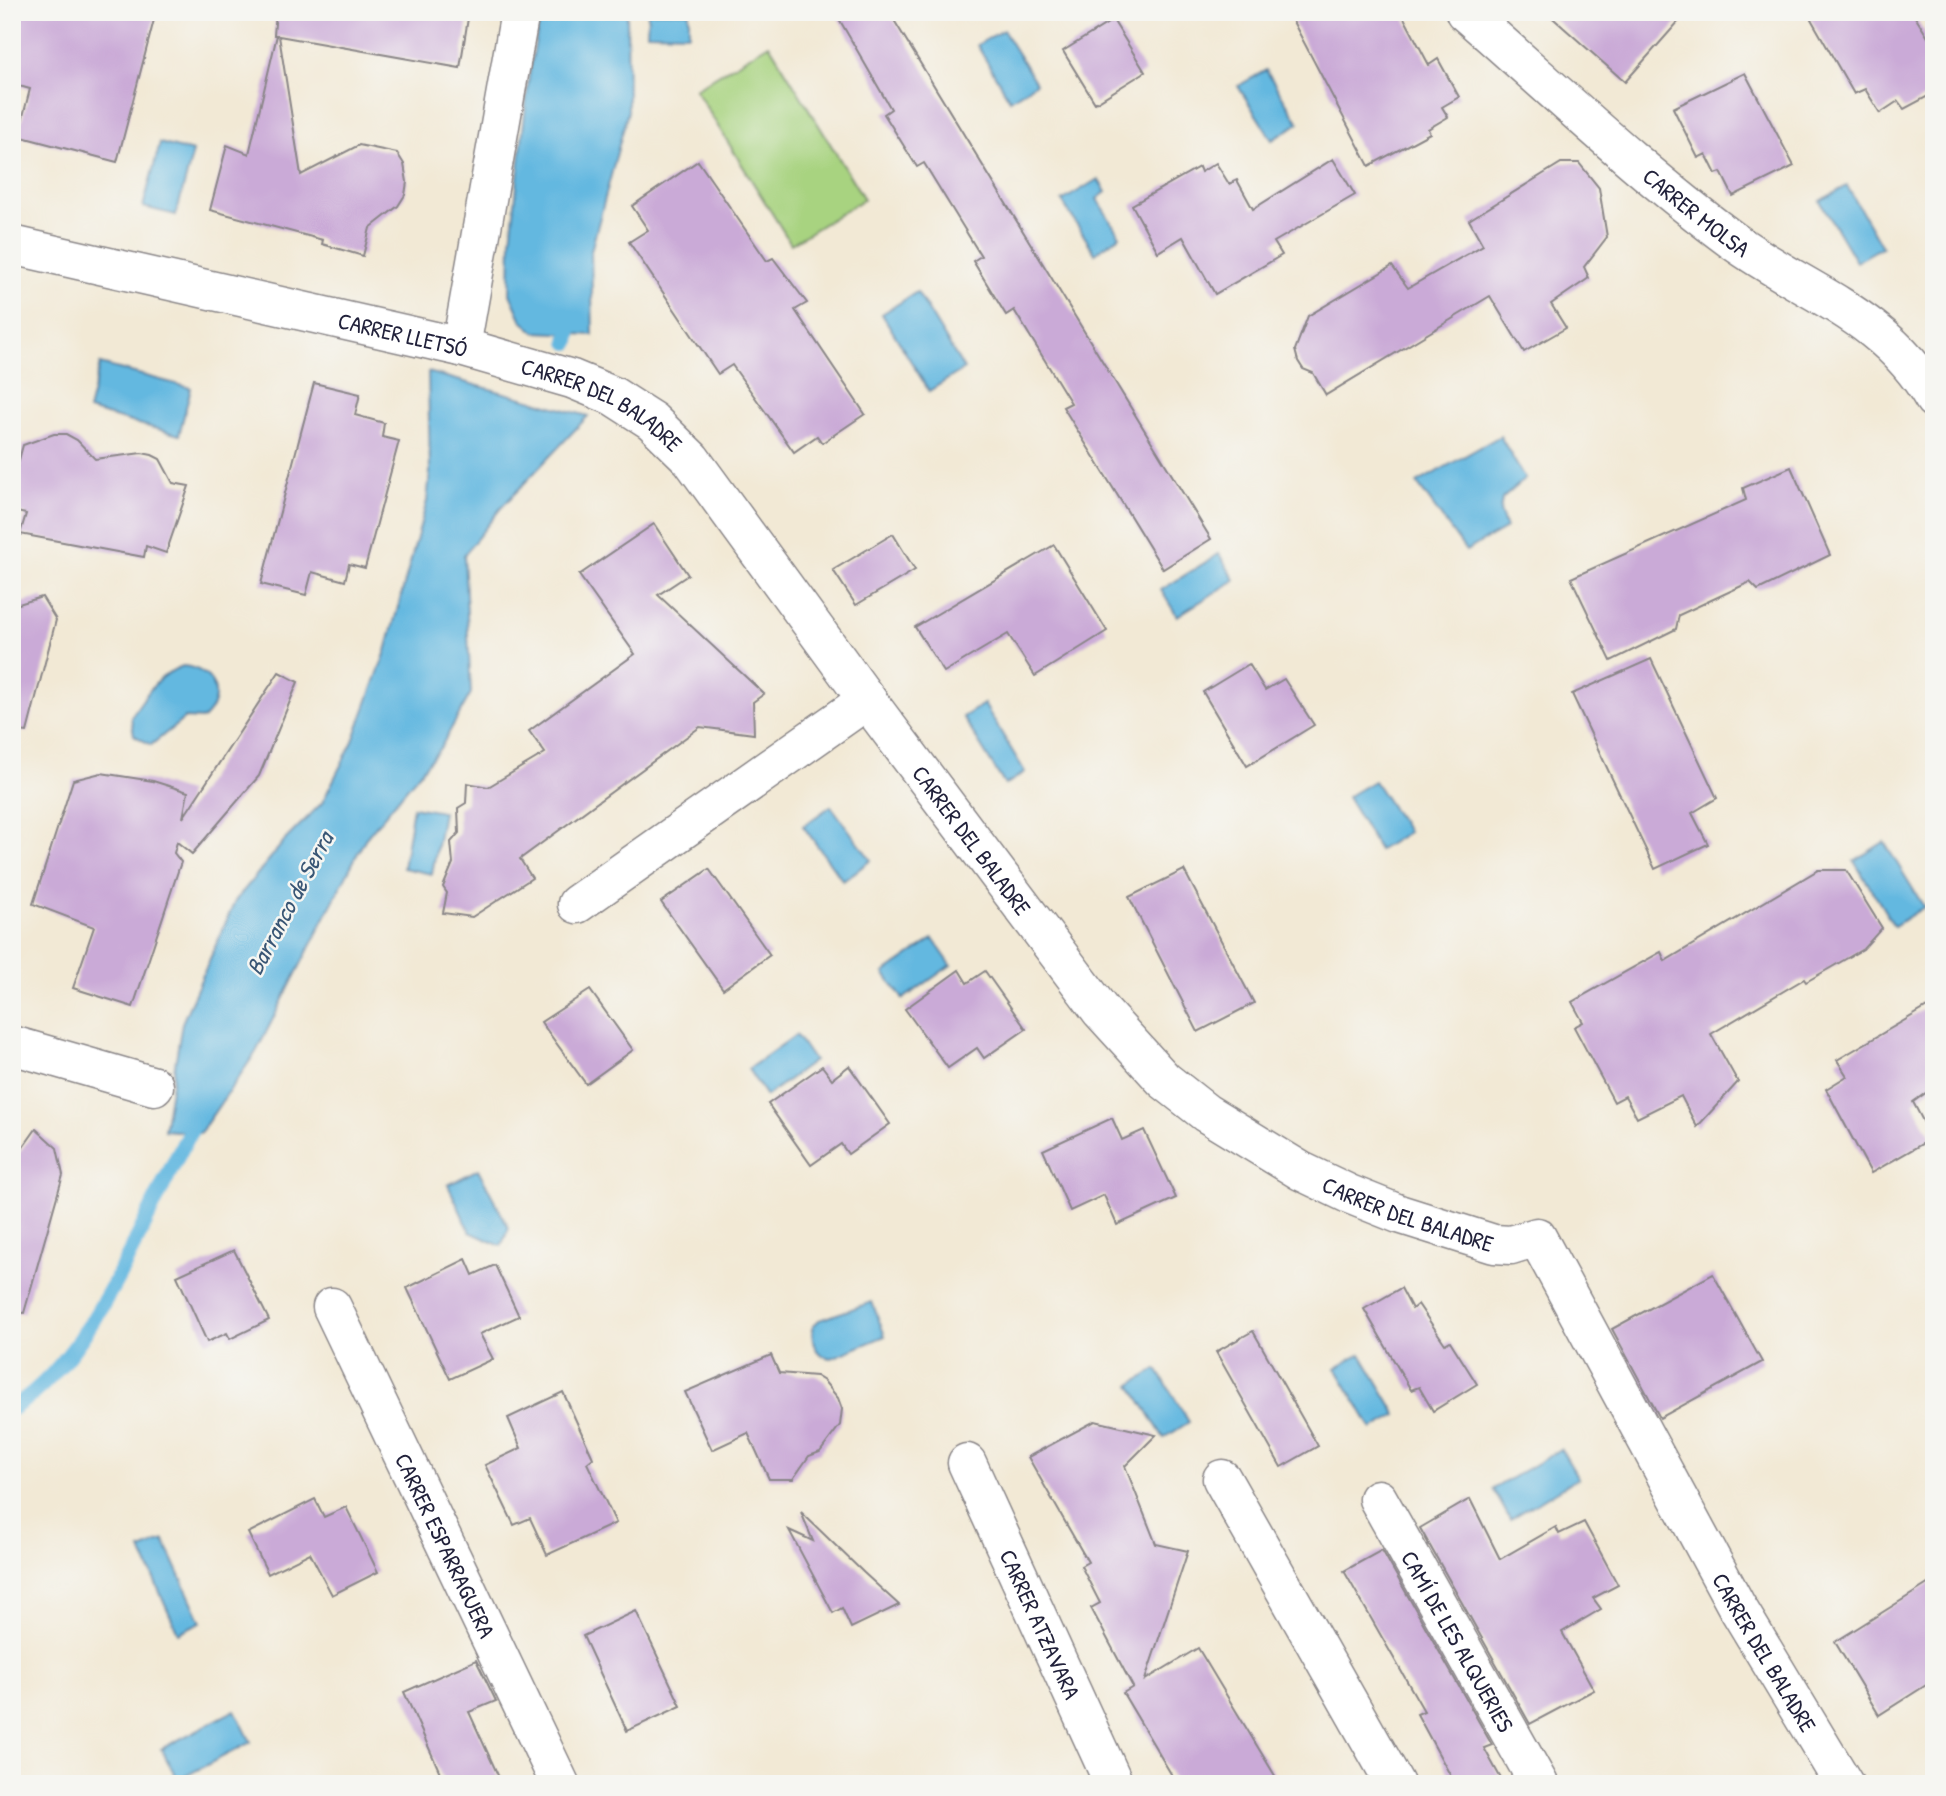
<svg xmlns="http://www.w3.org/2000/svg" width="1946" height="1796" font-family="'Patrick Hand',sans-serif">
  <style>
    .green { fill: #a8d380; stroke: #657a5e; stroke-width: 2 }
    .water { fill: #64b8e0; stroke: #436d8e; stroke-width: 2 }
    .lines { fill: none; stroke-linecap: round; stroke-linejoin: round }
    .stream { stroke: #64b8e0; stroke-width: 16 }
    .building { fill: #caaad7 }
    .minor-casing { stroke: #8a8688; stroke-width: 41 }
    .minor { stroke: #fff; stroke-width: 38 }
    .labels { text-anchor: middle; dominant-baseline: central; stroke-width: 5; stroke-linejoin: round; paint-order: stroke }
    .street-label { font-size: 23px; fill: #22223b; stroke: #f6f6f2 }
    .water-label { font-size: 24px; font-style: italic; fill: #395675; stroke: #f6f6f2 }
  </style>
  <rect width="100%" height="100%" fill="#f6f6f2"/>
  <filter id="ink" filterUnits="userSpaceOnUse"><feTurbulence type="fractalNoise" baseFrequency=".0143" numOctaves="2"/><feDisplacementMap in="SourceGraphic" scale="14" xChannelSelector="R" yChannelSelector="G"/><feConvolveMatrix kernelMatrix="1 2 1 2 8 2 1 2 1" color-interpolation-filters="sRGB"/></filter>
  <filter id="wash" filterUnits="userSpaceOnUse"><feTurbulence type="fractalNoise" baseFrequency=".00686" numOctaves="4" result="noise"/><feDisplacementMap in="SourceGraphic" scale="28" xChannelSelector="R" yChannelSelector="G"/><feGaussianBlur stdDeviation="1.57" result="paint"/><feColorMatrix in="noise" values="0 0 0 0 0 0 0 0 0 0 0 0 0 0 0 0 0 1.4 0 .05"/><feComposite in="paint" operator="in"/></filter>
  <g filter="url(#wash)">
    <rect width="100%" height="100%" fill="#f2e9d5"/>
    <polygon class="green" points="769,44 864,199 791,244 695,89"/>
    <g class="water">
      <polygon points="541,12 627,12 628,111 591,251 593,335 535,332 522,321 510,294 511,240 529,76"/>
      <polygon points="648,12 689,12 689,34 647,33"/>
      <polygon points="1003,30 1036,83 1010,100 977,45"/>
      <polygon points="1266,70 1299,123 1272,140 1238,86"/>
      <polygon points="160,143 193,152 176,215 143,207"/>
      <polygon points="1098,179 1106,192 1097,199 1120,236 1095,253 1062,201"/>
      <polygon points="1847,186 1882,247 1856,262 1820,201"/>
      <polygon points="917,292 964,369 929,391 882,314"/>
      <polygon points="100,364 191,388 179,435 88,410"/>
      <polygon points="428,372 588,416 501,508 464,555 471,693 441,747 365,839 256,1052 200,1133 164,1130 182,1023 235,901 286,839 322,803 353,741 386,651 427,501 430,472"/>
      <polygon points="1500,436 1525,479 1502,499 1500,511 1506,528 1466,551 1417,483"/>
      <polygon points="1219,554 1235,580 1177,616 1161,590"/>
      <path d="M 183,666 C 213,669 227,696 203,719 L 185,718 L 151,745 L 134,735 L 131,717 C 145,696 158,674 183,666 Z"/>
      <polygon points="984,704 1025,772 1005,785 963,717"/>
      <polygon points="1374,781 1408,832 1379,850 1347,797"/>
      <polygon points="831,806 871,860 843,881 803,826"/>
      <polygon points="413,807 443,812 432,874 403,868"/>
      <polygon points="1884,842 1924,907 1894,926 1854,861"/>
      <polygon points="933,939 951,965 903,999 884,973"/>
      <polygon points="796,1035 814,1061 766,1096 748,1069"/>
      <polygon points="478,1169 509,1228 501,1246 470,1232 448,1185"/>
      <path d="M 872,1302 L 885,1336 L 832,1358 C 814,1356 811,1342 813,1326 L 819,1320 Z"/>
      <polygon points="1361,1354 1397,1415 1372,1429 1336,1368"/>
      <polygon points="1157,1369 1189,1422 1164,1438 1131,1385"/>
      <polygon points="1561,1449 1578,1478 1510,1519 1493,1489"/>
      <polygon points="164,1540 201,1622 178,1633 141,1550"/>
      <polygon points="235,1710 251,1742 178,1780 161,1749"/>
    </g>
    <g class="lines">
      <g class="stream">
        <polyline points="568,342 572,313"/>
        <path d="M 12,1408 C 98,1357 148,1202 199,1116"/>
      </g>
    </g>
    <g id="blocks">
      <g class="building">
        <polygon points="12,12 156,12 117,162 18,136 30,89 12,84"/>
        <polygon points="276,12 469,12 460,68 279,36 301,175 359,145 397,153 404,164 407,182 405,195 398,206 370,228 363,256 322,244 323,240 210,210 227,145 249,154 277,35 274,35"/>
        <polygon points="835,12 889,12 1211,539 1163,569 1063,407 1071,403 1014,310 1006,315 973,261 981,256 924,163 917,167 884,114 891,109"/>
        <polygon points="1288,12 1401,12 1429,65 1438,59 1459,97 1442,107 1448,117 1428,129 1430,133 1369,166"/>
        <polygon points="1546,12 1687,12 1625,82"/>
        <polygon points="1807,12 1912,12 1934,47 1934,93 1904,109 1898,101 1880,113 1865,89 1854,94"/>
        <polygon points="1113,20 1145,72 1095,103 1063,51"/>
        <polygon points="1745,73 1794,166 1733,196 1721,172 1716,174 1706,154 1698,158 1673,108"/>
        <polygon points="1333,159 1355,195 1274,242 1282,255 1215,294 1183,237 1158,252 1132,205 1199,167 1201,172 1216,163 1229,184 1237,180 1253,209"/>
        <polygon points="698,161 767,261 773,258 807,303 795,310 865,414 822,443 817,436 794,452 732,365 718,374 629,242 648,230 632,206"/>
        <polygon points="1561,163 1579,163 1599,188 1607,237 1584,267 1589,278 1551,304 1566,328 1524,352 1490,296 1326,395 1313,373 1303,369 1298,361 1295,350 1308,316 1392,266 1408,288 1483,245 1469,220"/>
        <polygon points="314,383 360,394 355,415 384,423 382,437 399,441 365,568 349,564 345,581 312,572 306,595 261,584"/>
        <polygon points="54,434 66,434 77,440 95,459 142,453 152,455 160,459 173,483 189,486 166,553 146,546 144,557 20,534 26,514 12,511 12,486 23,445"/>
        <polygon points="1791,467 1830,555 1758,590 1750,582 1679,615 1676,629 1611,661 1571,578 1746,500 1743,488"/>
        <polygon points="654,524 688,575 658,595 764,694 753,702 754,734 700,727 520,859 532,878 472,917 443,913 447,893 443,887 453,863 451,842 459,833 458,808 466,803 467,783 488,787 545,753 529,731 635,654 579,575"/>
        <polygon points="893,534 915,570 856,605 833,570"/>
        <polygon points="1054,545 1107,631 1035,676 1008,634 944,672 915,627"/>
        <polygon points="42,597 56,620 27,732 12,730 12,606"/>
        <polygon points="1651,659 1717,798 1692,813 1708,844 1655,869 1572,694"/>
        <polygon points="1249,664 1265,690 1284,679 1314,725 1247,766 1203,692"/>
        <polygon points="279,672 298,682 259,776 192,854 177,842 174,853 181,862 133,1007 73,988 94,927 33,904 73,780 101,773 153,781 188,792 183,818"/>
        <polygon points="709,869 770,955 723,989 661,902"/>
        <polygon points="1184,870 1254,1003 1198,1032 1129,897"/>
        <polygon points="1818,870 1846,870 1882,928 1863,949 1806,982 1804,979 1711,1034 1738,1082 1697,1127 1681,1096 1637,1118 1625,1096 1614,1102 1574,1027 1583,1022 1572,1002 1661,952 1665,961"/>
        <polygon points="959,970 967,983 985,971 1026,1029 984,1058 977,1048 948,1068 905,1009"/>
        <polygon points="590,990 633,1050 586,1084 541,1022"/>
        <polygon points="1934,1003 1934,1087 1913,1102 1932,1138 1871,1173 1826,1089 1847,1076 1837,1060"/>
        <polygon points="822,1066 832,1079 849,1066 890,1124 848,1154 841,1144 811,1165 768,1104"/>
        <polygon points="1112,1118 1122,1140 1144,1130 1176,1198 1117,1225 1104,1195 1070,1211 1043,1150"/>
        <polygon points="36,1129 57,1148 63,1175 24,1313 12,1312 12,1163"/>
        <polygon points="234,1250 269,1320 230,1339 227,1333 207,1342 177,1276"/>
        <polygon points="466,1259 473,1275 495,1265 519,1316 480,1334 493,1359 450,1379 407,1288"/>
        <polygon points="1713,1274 1762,1362 1660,1418 1612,1329"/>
        <polygon points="1401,1288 1412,1309 1418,1304 1445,1344 1450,1341 1477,1384 1433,1411 1419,1387 1411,1390 1364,1309"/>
        <polygon points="1253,1331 1318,1446 1281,1467 1216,1352"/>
        <polygon points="771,1355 779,1373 816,1376 824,1381 838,1398 842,1409 840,1425 820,1452 809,1456 793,1479 769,1479 748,1433 712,1450 685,1392"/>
        <polygon points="563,1392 593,1458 587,1463 616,1523 547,1555 530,1518 514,1525 485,1465 521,1448 508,1418"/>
        <polygon points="1095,1421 1156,1435 1125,1466 1156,1544 1188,1551 1145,1680 1198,1648 1280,1784 1177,1784 1123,1693 1133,1687 1091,1608 1100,1603 1081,1566 1088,1562 1028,1457"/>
        <polygon points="315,1499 324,1517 346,1507 378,1572 332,1595 310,1553 268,1574 248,1533"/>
        <polygon points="1470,1499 1500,1559 1556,1527 1559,1534 1584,1522 1618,1585 1593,1598 1601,1609 1562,1632 1594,1690 1530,1724 1420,1528"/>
        <polygon points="801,1512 864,1573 899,1605 851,1628 842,1608 833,1613 789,1530 813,1541"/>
        <polygon points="1382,1550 1492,1745 1484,1748 1504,1784 1455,1784 1417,1714 1424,1711 1344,1571"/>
        <polygon points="1934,1580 1934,1680 1879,1715 1835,1642"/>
        <polygon points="636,1611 681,1706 627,1731 583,1636"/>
        <polygon points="476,1660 496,1701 469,1712 502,1784 445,1784 404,1692"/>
      </g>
    </g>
  </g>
  <g filter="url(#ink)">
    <use href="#blocks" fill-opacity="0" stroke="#8a8688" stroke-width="2"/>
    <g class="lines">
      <defs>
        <g id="minor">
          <path id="s1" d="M 1465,12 C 1552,88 1640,172 1732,240 C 1806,294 1885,314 1934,399"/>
          <path id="s2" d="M 12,245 L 461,347 L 572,379 L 613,396 L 652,421 L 691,459 L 867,700 L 577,904"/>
          <polyline points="461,347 520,12"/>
          <path id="s3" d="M 867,700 L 1101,1011 L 1164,1080 L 1206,1113 L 1301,1171 L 1349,1194 L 1399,1214 L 1494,1244 L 1511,1245 L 1537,1237 L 1736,1605 L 1844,1784"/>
          <polyline points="12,1045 154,1086"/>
          <path id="s4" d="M 332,1307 L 560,1784"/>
          <path id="s5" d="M 967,1463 L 1114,1784"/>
          <polyline points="1222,1479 1395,1784"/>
          <path id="s6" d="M 1378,1499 L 1539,1784"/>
        </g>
      </defs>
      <use href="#minor" class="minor-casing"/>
      <use href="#minor" class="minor"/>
    </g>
  </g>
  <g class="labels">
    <g class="street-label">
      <text stroke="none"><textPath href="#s1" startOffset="306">CARRER MOLSA</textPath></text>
      <text stroke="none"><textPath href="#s2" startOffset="401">CARRER LLETSÓ</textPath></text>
      <text stroke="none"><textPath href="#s2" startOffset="614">CARRER DEL BALADRE</textPath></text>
      <text stroke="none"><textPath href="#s3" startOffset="175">CARRER DEL BALADRE</textPath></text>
      <text stroke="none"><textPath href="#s3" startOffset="763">CARRER DEL BALADRE</textPath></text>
      <text stroke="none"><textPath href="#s4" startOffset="264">CARRER ESPARRAGUERA</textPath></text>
      <text stroke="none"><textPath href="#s5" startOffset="177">CARRER ATZAVARA</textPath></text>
      <text stroke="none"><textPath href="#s6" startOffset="163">CAMÍ DE LES ALQUERIES</textPath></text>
      <text stroke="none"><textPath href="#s3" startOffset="1372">CARRER DEL BALADRE</textPath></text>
    </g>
    <g class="water-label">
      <text transform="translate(289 903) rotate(-62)">Barranco de Serra</text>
    </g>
  </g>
  <rect width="1946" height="1796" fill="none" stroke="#f6f6f2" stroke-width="42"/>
</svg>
